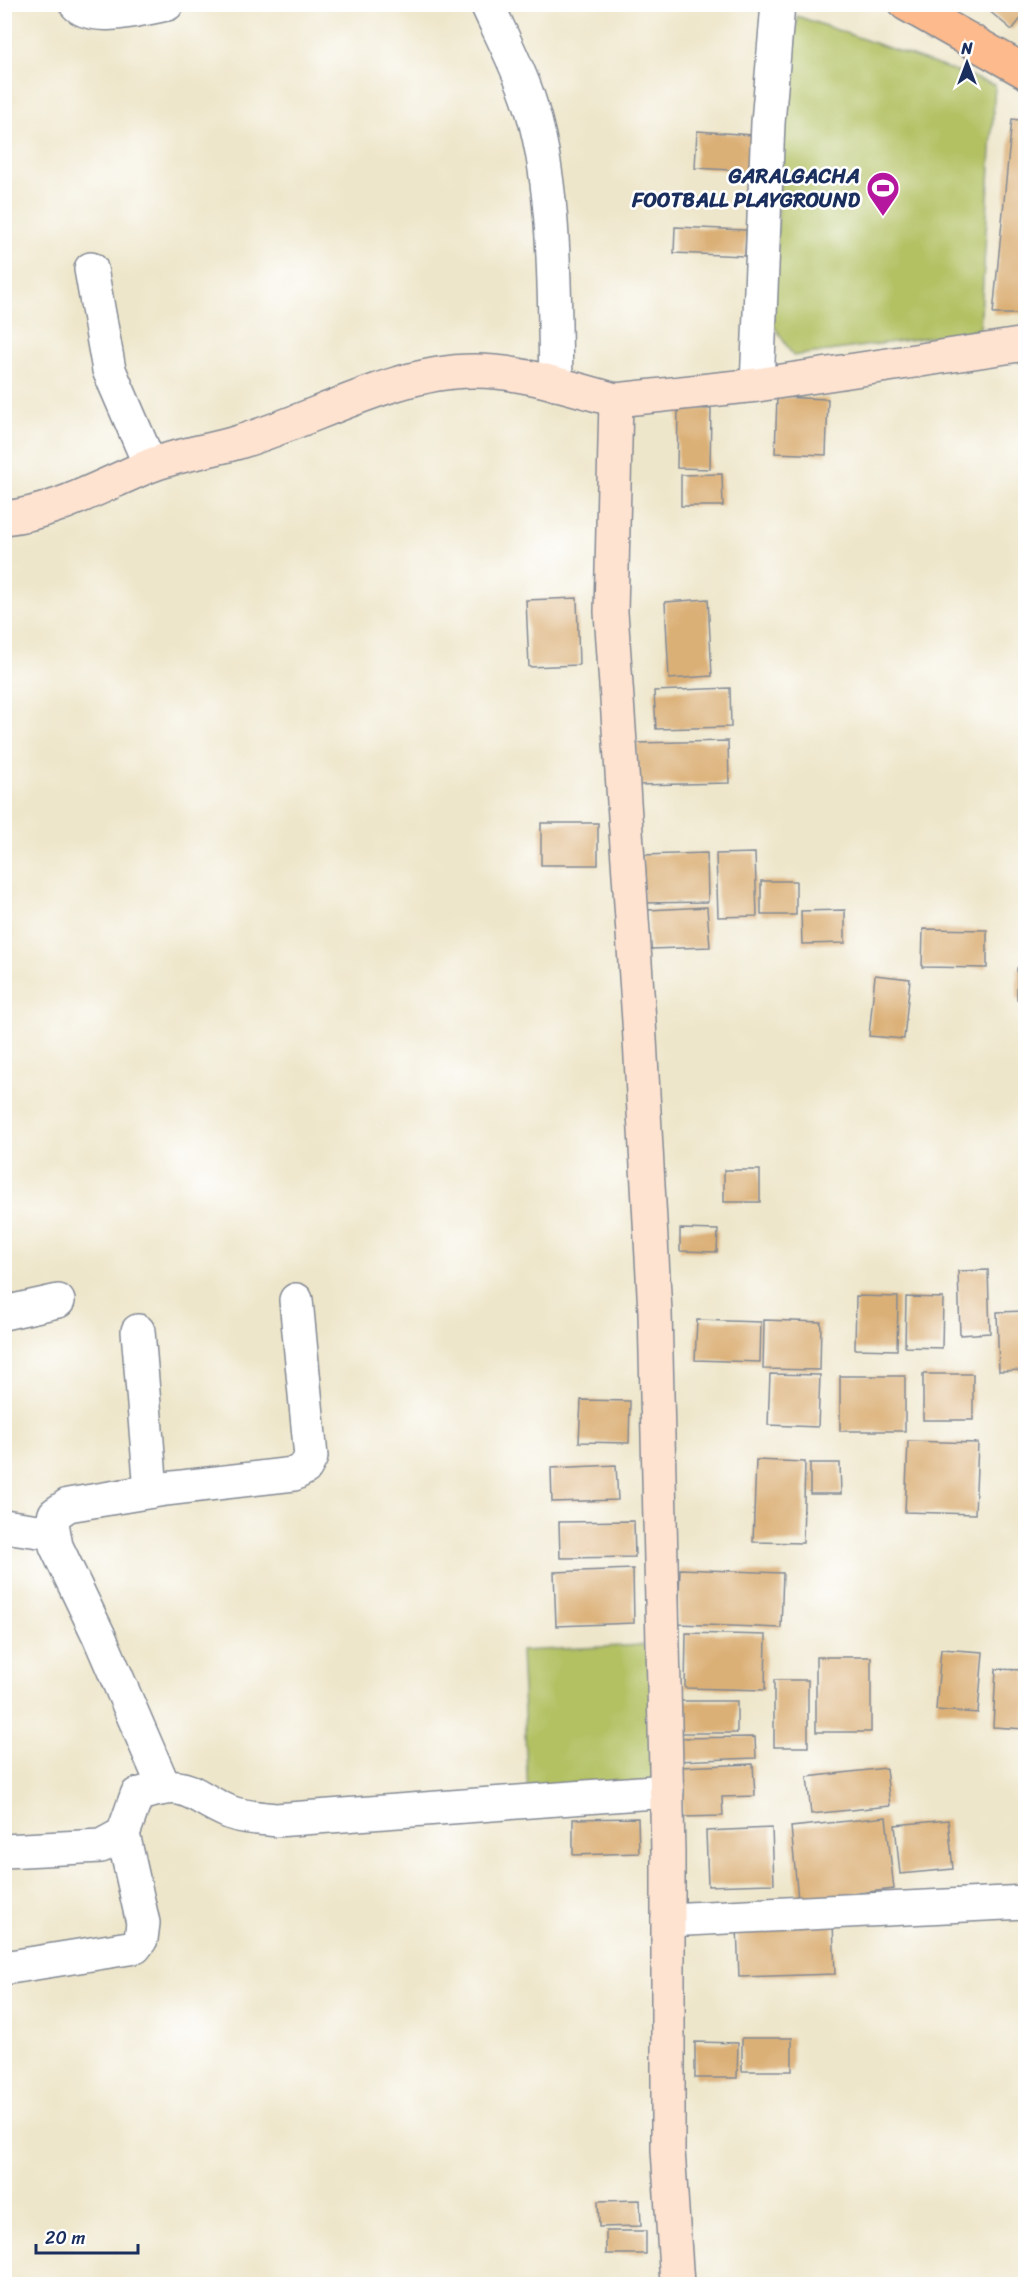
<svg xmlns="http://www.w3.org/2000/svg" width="1030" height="2289" font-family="Sriracha,sans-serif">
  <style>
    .garden { fill: #b3c163; stroke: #677860; stroke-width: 1.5 }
    .building { fill: #dbb077 }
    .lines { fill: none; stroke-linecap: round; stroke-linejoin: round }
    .street-casing { stroke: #848a94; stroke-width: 36 }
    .secondary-casing { stroke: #848a94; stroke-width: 36 }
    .primary-casing { stroke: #848a94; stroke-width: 36 }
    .street { stroke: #fff; stroke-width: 33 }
    .secondary { stroke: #fee3d1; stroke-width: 33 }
    .primary { stroke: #fcba8d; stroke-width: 33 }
    .labels { text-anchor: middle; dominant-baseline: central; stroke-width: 5; stroke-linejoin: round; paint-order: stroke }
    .poi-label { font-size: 21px; font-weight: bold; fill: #1b2f5e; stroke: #fff; text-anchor: end }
  </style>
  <rect width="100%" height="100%" fill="#fff"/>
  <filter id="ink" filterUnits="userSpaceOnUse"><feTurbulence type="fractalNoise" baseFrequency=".0167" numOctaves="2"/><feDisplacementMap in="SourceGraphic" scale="12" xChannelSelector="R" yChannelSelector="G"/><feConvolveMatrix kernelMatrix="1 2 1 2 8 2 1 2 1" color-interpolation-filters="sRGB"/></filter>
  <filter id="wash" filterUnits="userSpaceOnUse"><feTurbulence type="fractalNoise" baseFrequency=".008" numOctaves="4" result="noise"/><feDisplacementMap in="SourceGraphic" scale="24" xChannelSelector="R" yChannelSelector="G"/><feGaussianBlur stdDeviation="1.35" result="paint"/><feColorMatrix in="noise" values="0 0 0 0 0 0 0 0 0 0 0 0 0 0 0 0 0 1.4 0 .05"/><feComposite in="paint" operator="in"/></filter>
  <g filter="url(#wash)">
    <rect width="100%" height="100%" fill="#eee6ca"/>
    <g class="garden">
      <polygon points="797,16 995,85 980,330 793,356 773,324 781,151"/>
      <polygon points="663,1644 667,1791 528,1796 521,1651"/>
    </g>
    <g id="blocks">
      <g class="building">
        <polygon points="981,4 1026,4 1026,12 1012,30"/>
        <polygon points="1012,119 1026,121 1026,314 993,314"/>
        <polygon points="697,131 752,135 750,171 695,168"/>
        <polygon points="675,227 746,230 745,256 674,253"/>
        <polygon points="777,397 828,399 826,455 775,453"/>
        <polygon points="678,408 711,409 710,469 677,468"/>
        <polygon points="722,474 723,506 681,506 681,475"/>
        <polygon points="577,598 579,665 529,667 526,600"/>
        <polygon points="708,599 712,676 669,679 665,602"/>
        <polygon points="730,688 731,727 656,729 654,691"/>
        <polygon points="728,741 729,783 637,785 636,743"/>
        <rect x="541" y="823" width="57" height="42"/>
        <polygon points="707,853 708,902 643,903 642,855"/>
        <polygon points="755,853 757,916 718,917 716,854"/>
        <rect x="761" y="881" width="35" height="34"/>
        <polygon points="707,907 710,947 650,949 648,910"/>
        <polygon points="845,910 845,943 802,944 801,911"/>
        <polygon points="923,929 987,930 987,968 922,967"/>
        <rect x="1017" y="968" width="9" height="31"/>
        <polygon points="875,975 910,979 904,1039 869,1036"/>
        <rect x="724" y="1170" width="36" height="32"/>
        <polygon points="680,1229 718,1230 717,1252 680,1251"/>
        <polygon points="988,1270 990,1333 960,1335 958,1271"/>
        <polygon points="856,1296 898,1297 897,1350 855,1349"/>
        <polygon points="906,1297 943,1298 942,1348 905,1347"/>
        <polygon points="1026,1311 1026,1370 999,1371 997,1312"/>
        <polygon points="697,1320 761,1322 760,1362 695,1360"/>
        <polygon points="764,1320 821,1322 820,1370 763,1369"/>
        <polygon points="770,1374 820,1375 818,1427 768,1425"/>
        <rect x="923" y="1374" width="50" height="46"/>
        <rect x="840" y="1376" width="65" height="55"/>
        <polygon points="581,1400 630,1401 629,1443 579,1442"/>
        <polygon points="908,1441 978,1443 975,1514 905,1512"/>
        <polygon points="756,1460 805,1462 803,1543 753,1542"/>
        <polygon points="810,1463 840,1463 841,1494 810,1494"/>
        <polygon points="616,1465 618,1500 552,1502 551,1468"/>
        <polygon points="634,1521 635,1557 560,1558 559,1522"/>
        <polygon points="633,1569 634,1623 556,1626 554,1572"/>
        <polygon points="680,1569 783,1573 781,1628 678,1624"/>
        <polygon points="686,1633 766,1635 765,1690 685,1688"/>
        <polygon points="941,1649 983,1652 978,1713 936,1710"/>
        <rect x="816" y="1657" width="55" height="75"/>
        <polygon points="996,1669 1026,1670 1026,1729 993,1727"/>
        <rect x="774" y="1680" width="34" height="67"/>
        <rect x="675" y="1701" width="62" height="32"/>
        <polygon points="755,1737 756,1758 676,1761 676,1738"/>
        <polygon points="753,1764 755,1796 722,1797 723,1816 683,1817 681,1767"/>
        <polygon points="886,1768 890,1806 811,1814 807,1777"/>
        <polygon points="886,1817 894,1889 798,1900 791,1827"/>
        <polygon points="638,1818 639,1853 573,1855 573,1819"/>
        <polygon points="948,1820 953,1869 900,1874 895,1825"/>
        <polygon points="772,1828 774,1884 708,1886 706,1831"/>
        <polygon points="833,1923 835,1974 739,1977 737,1927"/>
        <rect x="742" y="2038" width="50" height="33"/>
        <polygon points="695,2042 738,2043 737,2078 695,2078"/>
        <polygon points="640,2200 641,2226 599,2227 598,2201"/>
        <rect x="606" y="2231" width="40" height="23"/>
      </g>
    </g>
  </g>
  <g filter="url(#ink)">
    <use href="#blocks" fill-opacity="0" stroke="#848a94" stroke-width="1.5"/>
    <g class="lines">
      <defs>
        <g id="street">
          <path d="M 76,4 C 92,23 145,8 167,4"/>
          <path d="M 487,4 C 501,35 517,65 528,97 C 557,181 554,295 556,384"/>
          <polyline points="91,269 109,370 150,465"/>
          <polyline points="757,385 768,123 778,4"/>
          <polyline points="4,1313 58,1301"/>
          <polyline points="138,1331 151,1491"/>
          <polyline points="4,1526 53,1533"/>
          <polyline points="164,1787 99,1636 56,1546 52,1523 55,1514 68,1505 165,1489 294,1474 305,1468 311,1457 296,1300"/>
          <path d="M 4,1851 L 101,1846 L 123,1834 L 137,1795 C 191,1778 185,1793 229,1812 C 243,1818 262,1818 276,1820 L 667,1791"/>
          <polyline points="668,1920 1026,1902"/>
          <polyline points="4,1968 135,1947 141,1939 143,1923 123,1834"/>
        </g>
        <g id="secondary">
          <path d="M 4,518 C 55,513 102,485 149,466 C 176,455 204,452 232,444 C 308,423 395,370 475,371 C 523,371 570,388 616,400"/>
          <polyline points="677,2284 668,2150 668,1852 655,1312 639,1021 611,612 616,400 757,385 1026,344"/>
        </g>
        <polyline id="primary" points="906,4 1026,72"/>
      </defs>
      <use href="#street" class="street-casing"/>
      <use href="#secondary" class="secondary-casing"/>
      <use href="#primary" class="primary-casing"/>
      <use href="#street" class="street"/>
      <use href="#secondary" class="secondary"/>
      <use href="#primary" class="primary"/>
    </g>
  </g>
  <defs>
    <symbol id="stadium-pin" viewBox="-11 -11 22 30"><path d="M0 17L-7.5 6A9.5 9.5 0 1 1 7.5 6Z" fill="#b5179e" stroke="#fff"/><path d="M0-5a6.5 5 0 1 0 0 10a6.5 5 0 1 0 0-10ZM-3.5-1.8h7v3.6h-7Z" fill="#fff"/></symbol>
  </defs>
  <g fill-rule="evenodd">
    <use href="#stadium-pin" x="864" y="169" width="38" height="52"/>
  </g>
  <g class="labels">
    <g class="poi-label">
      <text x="860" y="176">GARALGACHA<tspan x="860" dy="24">FOOTBALL PLAYGROUND</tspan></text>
    </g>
  </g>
  <rect width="1030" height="2289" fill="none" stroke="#fff" stroke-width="24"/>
  <g transform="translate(967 63)" stroke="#ffffff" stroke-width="4.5" paint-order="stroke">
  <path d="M0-4.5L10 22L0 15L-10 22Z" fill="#1b2f5e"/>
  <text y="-9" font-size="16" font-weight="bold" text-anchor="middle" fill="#1b2f5e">N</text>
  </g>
  <path d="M36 2244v9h102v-9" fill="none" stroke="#1b2f5e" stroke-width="3"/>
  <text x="45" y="2244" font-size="18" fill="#1b2f5e" stroke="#ffffff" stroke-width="4.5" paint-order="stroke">20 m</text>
</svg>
